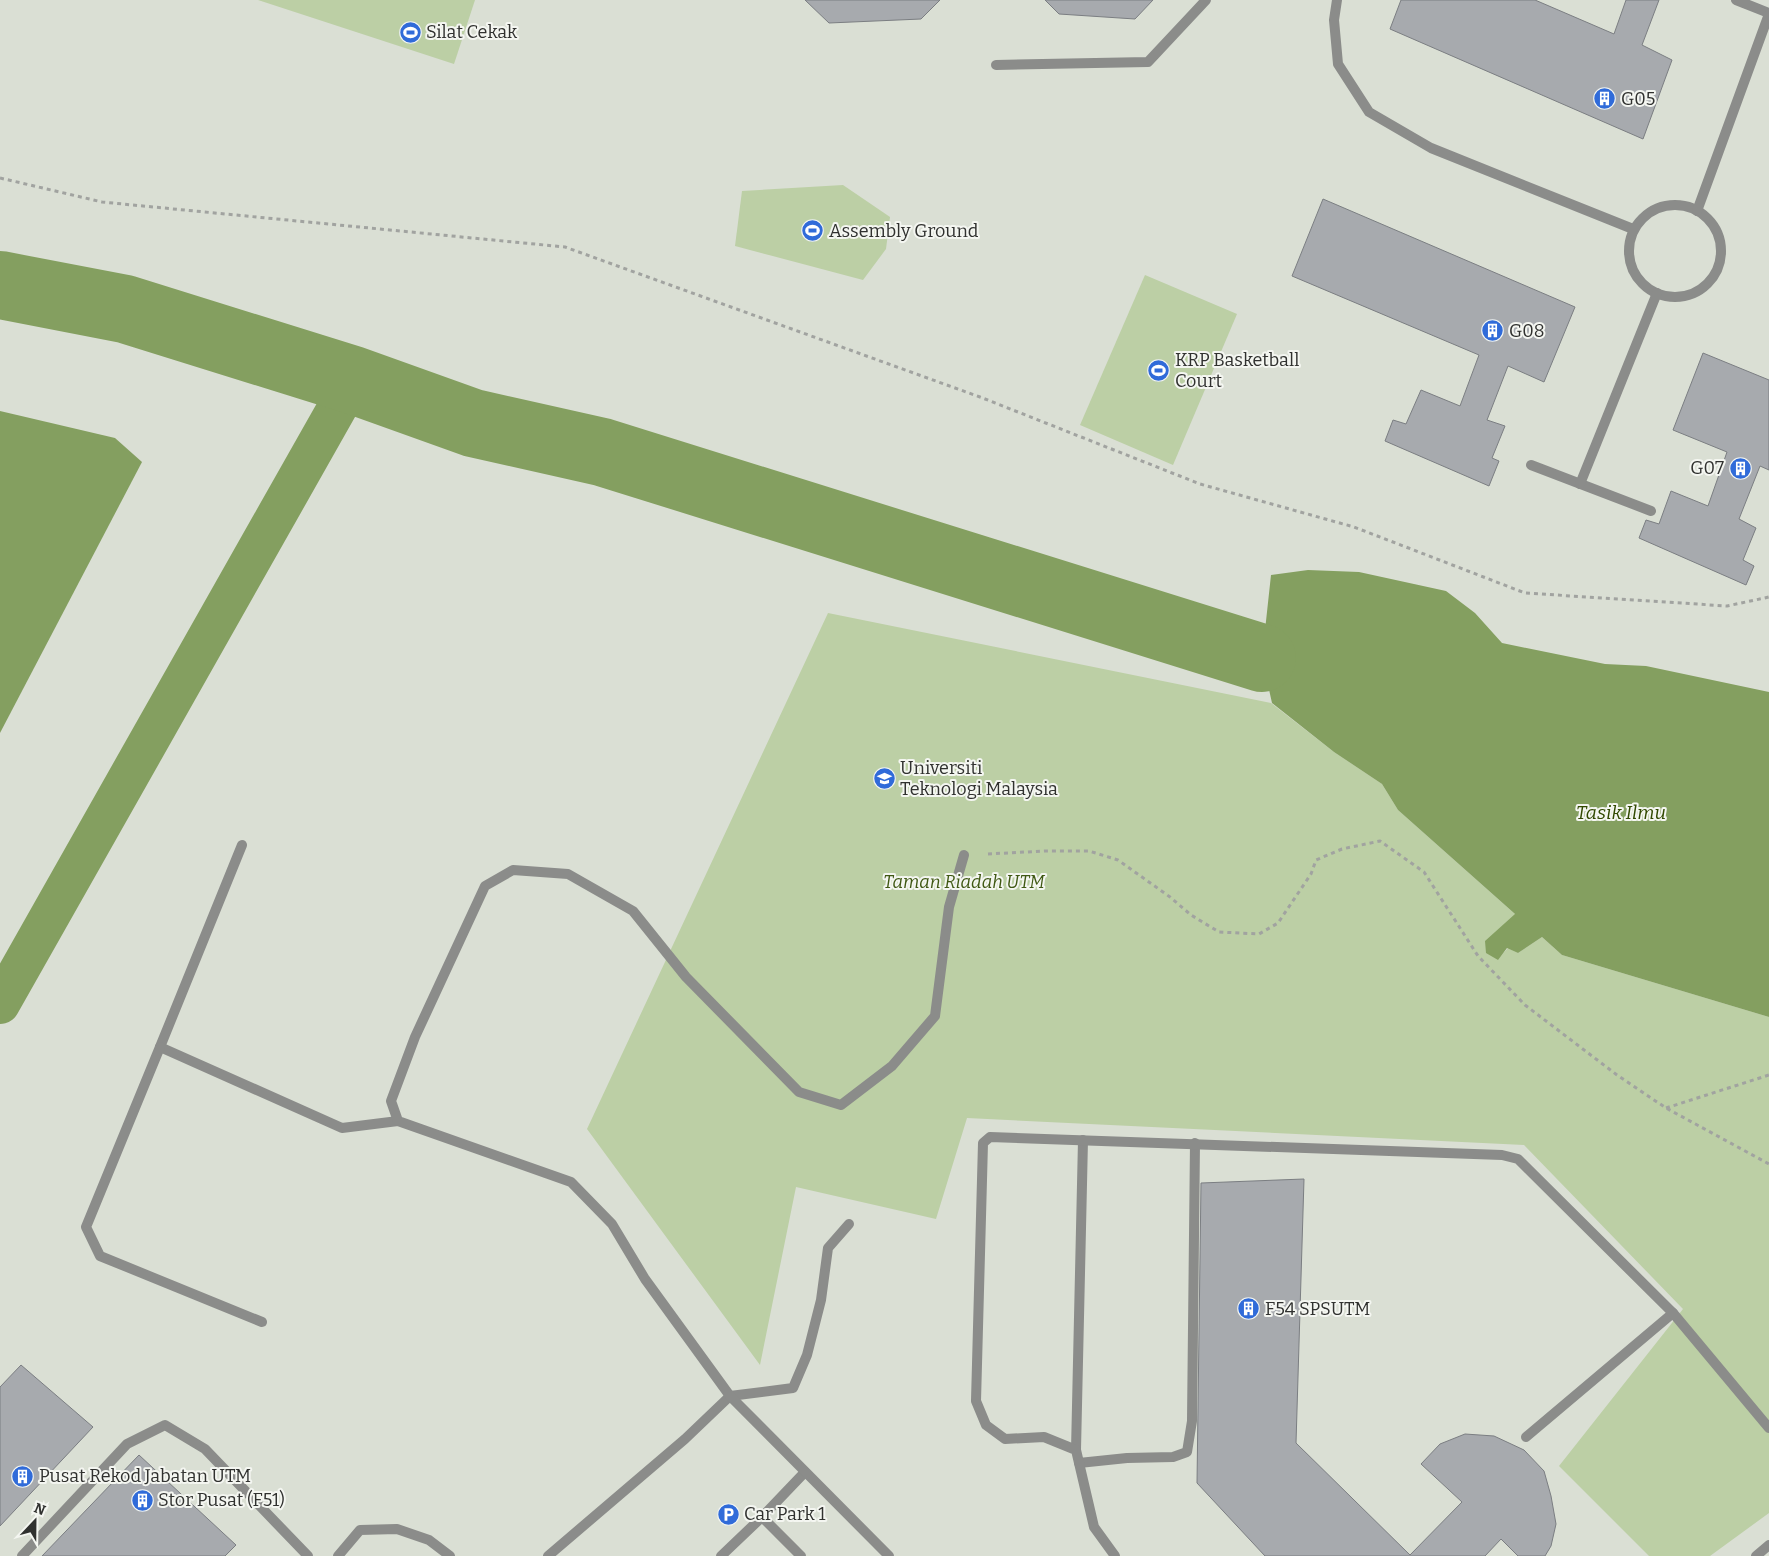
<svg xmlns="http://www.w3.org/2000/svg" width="1769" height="1556" font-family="Bitter,serif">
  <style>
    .built { fill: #dadfd4 }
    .green { fill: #bccfa5 }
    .water { fill: #849f60 }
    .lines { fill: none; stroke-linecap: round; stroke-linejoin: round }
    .canal { stroke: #849f60; stroke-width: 40 }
    .river { stroke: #849f60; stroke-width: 68 }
    .building { fill: #a7aaae; stroke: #7b7e82 }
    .path { stroke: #a1a3a0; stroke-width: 3; stroke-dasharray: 4 4; stroke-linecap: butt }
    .service { stroke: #8b8c8a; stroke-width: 10 }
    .minor { stroke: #8b8c8a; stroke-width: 10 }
    .labels { text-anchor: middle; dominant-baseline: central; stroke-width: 4; stroke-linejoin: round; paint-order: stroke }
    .poi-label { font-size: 18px; fill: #30312f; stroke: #f4f6f1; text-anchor: start }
    .park-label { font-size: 18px; font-style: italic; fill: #3f5813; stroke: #f4f6f1 }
    .water-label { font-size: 19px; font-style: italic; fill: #314900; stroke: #f4f6f1 }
  </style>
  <rect width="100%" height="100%" fill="#e6e9e4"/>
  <rect class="built" x="0" y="0" width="1769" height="1556"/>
  <g class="green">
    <polygon points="258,0 475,0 454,64"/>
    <polygon points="843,185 890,217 886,249 863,280 735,246 742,191"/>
    <polygon points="1145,275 1237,314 1173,465 1080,425"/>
    <polygon points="828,613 1271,703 1334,752 1382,784 1398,810 1516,915 1497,960 1508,948 1518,953 1542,937 1562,955 1769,1017 1769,1513 1710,1556 1649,1556 1559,1466 1683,1309 1524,1145 967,1118 936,1219 796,1187 760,1365 587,1129"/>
  </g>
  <g class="water">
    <polygon points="0,411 115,438 142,462 0,733"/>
    <polygon points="1308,570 1359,572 1446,591 1475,613 1502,643 1605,664 1646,666 1769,692 1769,1017 1562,955 1542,937 1518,953 1507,948 1498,960 1486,953 1485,941 1515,914 1398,810 1382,784 1334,752 1272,703 1262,658 1271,575"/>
  </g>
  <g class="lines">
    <polyline class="canal" points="0,1004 353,380"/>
    <polyline class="river" points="0,285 125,309 353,380 473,423 602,452 1262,658"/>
  </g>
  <g class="building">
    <polygon points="805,0 940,0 921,19 829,23"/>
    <polygon points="1045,0 1153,0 1135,19 1059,14"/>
    <polygon points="1401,0 1535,0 1614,34 1626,0 1659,0 1642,45 1672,60 1643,139 1390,29"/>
    <polygon points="1323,199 1575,307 1544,382 1508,366 1487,420 1505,426 1492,458 1499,461 1489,486 1385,441 1393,420 1406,424 1421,390 1460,406 1479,355 1292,276"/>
    <polygon points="1703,353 1769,380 1769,470 1760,466 1739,519 1756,528 1743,560 1754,566 1746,585 1639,538 1646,520 1659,524 1671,491 1708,506 1727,452 1673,430"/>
    <polygon points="1304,1179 1296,1443 1410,1555 1462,1502 1421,1464 1440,1444 1465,1434 1494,1436 1524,1450 1544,1471 1551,1496 1556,1524 1551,1546 1545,1556 1518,1556 1501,1539 1485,1556 1265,1556 1197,1483 1201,1183"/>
    <polygon points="21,1365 93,1427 0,1526 0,1387"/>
    <polygon points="139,1455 236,1545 225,1556 42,1556"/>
  </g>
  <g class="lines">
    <g class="path">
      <polyline points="0,178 102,202 565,247 980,397 1200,484 1354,527 1525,593 1727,606 1769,597"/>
      <polyline points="988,854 1045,851 1089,851 1118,860 1170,897 1191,915 1219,932 1259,934 1278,923 1311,874 1316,860 1342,849 1380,841 1424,872 1478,956 1525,1005 1617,1075 1666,1108 1769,1164"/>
      <polyline points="1666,1108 1769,1075"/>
    </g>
    <g class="service">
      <polyline points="996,65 1148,62 1206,0"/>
      <polyline points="242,845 160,1047 342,1128 398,1121"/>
      <polyline points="160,1047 86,1227 100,1256 262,1322"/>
      <polyline points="1526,1437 1673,1313"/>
      <polyline points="1076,1450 1083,1140"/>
      <polyline points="1079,1463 1127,1458 1173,1457 1187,1452 1192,1421 1195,1143"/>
      <polyline points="762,1517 801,1556"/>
      <polyline points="22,1556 127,1444 165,1425 205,1449 308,1556"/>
      <polyline points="338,1556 360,1530 397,1529 429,1540 450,1556"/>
      <polyline points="548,1556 685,1439 730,1396 793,1388 807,1355 821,1300 828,1248 849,1224"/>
      <polyline points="721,1556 762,1517 805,1472"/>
      <polyline points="889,1556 730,1396 645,1279 612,1224 571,1182 398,1121 391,1101 415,1037 485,886 513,870 568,874 633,911 686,977 799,1092 841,1105 892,1066 935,1016 949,907 964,855"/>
      <polyline points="1115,1556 1094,1527 1076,1450 1044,1437 1005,1439 986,1425 976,1401 983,1143 990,1137 1502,1155 1518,1159 1673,1313 1769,1428"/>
      <polyline points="1756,1556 1769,1545"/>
    </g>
    <g class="minor">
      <polyline points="1337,0 1334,20 1338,64 1369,112 1431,148 1633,229"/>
      <polyline points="1736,0 1769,13"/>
      <circle cx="1675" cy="251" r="46"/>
      <polyline points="1697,211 1769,14"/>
      <polyline points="1531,465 1651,511"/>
      <polyline points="1580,484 1657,293"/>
    </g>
  </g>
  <defs>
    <symbol id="stadium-disc" viewBox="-11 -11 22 22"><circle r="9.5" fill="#306bd9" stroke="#f4f6f1"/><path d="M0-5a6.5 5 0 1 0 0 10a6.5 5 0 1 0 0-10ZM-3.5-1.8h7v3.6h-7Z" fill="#fff"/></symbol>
    <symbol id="building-disc" viewBox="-11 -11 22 22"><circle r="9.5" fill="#306bd9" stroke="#f4f6f1"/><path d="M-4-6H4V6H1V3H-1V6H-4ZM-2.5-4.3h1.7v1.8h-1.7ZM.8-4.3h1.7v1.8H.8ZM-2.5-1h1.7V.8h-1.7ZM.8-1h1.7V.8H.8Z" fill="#fff"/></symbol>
    <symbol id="university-disc" viewBox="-11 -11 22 22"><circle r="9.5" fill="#306bd9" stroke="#f4f6f1"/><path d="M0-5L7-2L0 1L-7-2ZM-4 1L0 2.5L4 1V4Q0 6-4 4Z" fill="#fff"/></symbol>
    <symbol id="parking-disc" viewBox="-11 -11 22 22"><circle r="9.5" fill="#306bd9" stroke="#f4f6f1"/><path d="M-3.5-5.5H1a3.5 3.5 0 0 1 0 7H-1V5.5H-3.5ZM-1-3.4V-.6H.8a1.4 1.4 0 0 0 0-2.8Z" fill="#fff"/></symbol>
  </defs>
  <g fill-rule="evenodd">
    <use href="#stadium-disc" x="398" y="20" width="25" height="25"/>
    <use href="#building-disc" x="1592" y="86" width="25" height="25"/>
    <use href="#stadium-disc" x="800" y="218" width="25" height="25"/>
    <use href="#building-disc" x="1480" y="318" width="25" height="25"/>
    <use href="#stadium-disc" x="1146" y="358" width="25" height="25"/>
    <use href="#building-disc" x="1728" y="456" width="25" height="25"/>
    <use href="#university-disc" x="872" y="766" width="25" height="25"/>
    <use href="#building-disc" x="1236" y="1296" width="25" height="25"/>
    <use href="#building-disc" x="10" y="1464" width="25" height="25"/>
    <use href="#building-disc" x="130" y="1488" width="25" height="25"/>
    <use href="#parking-disc" x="716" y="1502" width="25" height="25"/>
  </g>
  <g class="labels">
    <g class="poi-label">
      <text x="426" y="32">Silat Cekak</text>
      <text x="1621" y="99">G05</text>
      <text x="829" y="231">Assembly Ground</text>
      <text x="1509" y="331">G08</text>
      <text x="1175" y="360">KRP Basketball<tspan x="1175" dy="21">Court</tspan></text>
      <text x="1724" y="468" text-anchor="end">G07</text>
      <text x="900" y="768">Universiti<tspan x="900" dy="21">Teknologi Malaysia</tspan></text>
      <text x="1265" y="1309">F54 SPSUTM</text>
      <text x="39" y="1476">Pusat Rekod Jabatan UTM</text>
      <text x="158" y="1500">Stor Pusat (F51)</text>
      <text x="744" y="1514">Car Park 1</text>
    </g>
    <g class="park-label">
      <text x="964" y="882">Taman Riadah UTM</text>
    </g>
    <g class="water-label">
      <text x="1621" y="812">Tasik Ilmu</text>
    </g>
  </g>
  <g transform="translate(35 1521) rotate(22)" stroke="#f4f6f1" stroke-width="4" paint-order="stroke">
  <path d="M0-4L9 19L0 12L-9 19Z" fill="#30312f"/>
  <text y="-8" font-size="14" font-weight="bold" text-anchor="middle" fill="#30312f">N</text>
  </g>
</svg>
